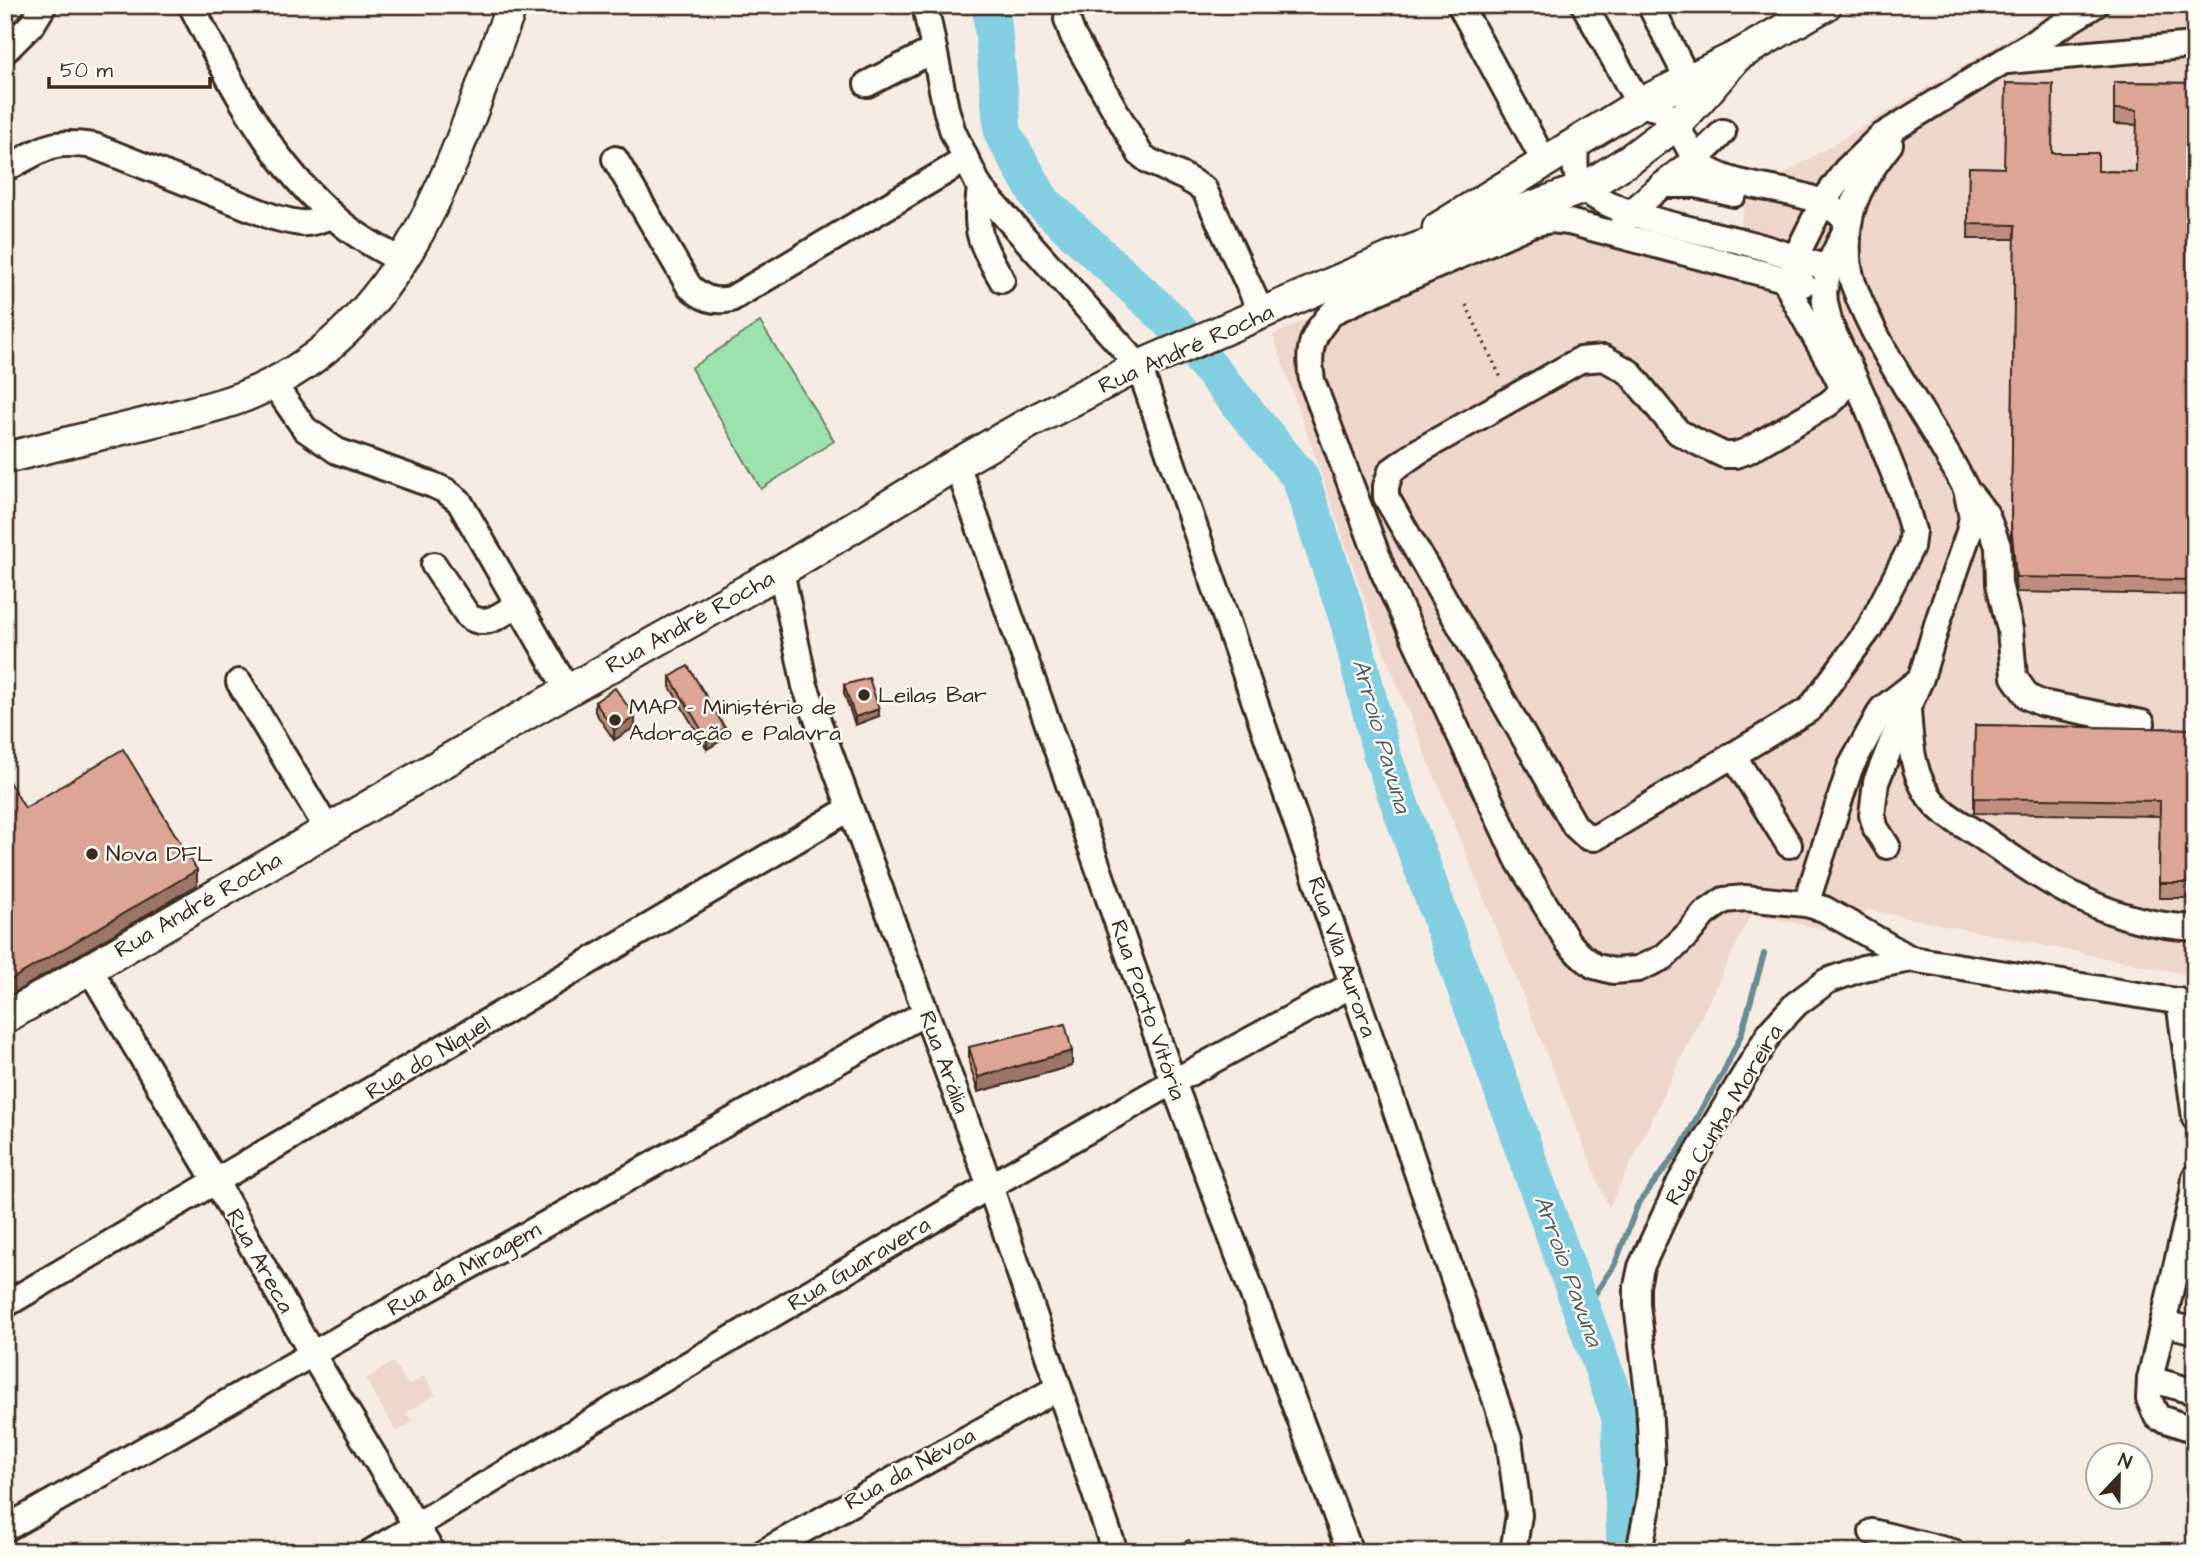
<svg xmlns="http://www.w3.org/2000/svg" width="2200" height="1557" font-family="'Architects Daughter',sans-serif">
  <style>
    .built { fill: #eed6cc }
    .green { fill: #9ce2af; stroke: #6c8666; stroke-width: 2 }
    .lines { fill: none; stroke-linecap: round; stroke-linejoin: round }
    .stream { stroke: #668d94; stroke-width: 6 }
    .river { stroke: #83cfe2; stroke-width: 38 }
    .minor-casing { stroke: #3b2a1e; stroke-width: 30 }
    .major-casing { stroke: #3b2a1e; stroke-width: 35 }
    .path { stroke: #3b2a1e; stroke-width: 3.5; stroke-dasharray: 2 5; stroke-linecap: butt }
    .minor { stroke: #fdfcf7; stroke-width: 24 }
    .major { stroke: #fdfcf7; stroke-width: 30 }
    .wall { fill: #bd8e80; stroke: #3b2a1e; stroke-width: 2 }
    .shaded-wall { fill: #9a7468; stroke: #3b2a1e; stroke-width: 2 }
    .building { fill: #dca595; stroke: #3b2a1e; stroke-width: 2 }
    .poi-dot { fill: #3b2a1e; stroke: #fdfcf7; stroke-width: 2.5 }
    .labels { text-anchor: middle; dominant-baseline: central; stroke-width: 5; stroke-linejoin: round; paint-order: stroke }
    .street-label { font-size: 23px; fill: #3b2a1e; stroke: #fdfcf7 }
    .poi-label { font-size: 23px; fill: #3b2a1e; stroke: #fdfcf7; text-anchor: start }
    .water-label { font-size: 24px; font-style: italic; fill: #515c59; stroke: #fdfcf7 }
  </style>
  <rect width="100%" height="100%" fill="#f6ebe3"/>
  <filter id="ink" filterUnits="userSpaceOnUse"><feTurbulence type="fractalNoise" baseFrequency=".0143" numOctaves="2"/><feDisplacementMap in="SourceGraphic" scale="14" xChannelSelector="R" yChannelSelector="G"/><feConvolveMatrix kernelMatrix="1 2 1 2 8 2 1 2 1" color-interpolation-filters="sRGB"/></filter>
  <g filter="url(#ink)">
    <g class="built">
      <polygon points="2064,5 2195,5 2195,976 1868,910 1842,933 1751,914 1609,1208 1374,627 1273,335 1524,217 1684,240 1735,252 1746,197"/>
      <polygon points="393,1362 408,1385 424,1376 436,1395 407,1412 412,1422 396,1432 365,1379"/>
    </g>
    <polygon class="green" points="760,322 834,441 761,489 691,368"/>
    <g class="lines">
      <polyline class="stream" points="1583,1312 1615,1264 1638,1204 1682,1146 1702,1108 1723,1073 1741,1035 1764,954"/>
      <polyline class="river" points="991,5 1003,134 1042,202 1170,320 1300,477 1349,622 1381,752 1620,1416 1626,1552"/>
      <defs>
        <g id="minor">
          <path d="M 191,5 C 232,85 269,162 340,222 C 359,238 382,250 404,262"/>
          <polyline points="925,5 946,109 953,132 980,188 1139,366 1509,1439 1519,1515 1513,1552"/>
          <polyline points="1068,5 1067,19 1073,36 1140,154 1149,161 1184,177 1204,189 1262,314"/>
          <polyline points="1460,5 1544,161"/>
          <path d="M 1584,5 L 1639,104 C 1646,106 1654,107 1660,110 C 1685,124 1685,158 1710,171 C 1754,195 1814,183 1849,223 L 1831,260 L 1824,291 L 1825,303 L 1830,325 L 1865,401 L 1901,491 L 1913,531 L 1911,547 L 1869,629 L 1810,709 L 1595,838 L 1587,837 L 1575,826 L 1386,497 L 1386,486 L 1391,471 L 1419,451 L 1580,360 L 1604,358 L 1629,372 L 1678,432 L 1699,443 L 1724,455 L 1735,455 L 1747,451 L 1828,404 C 1834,399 1840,395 1841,387 C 1842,379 1794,305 1788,285 L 1800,248 L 1823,202 L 1846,170 L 1880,137 L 2095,5"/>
          <polyline points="1650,5 1688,80"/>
          <polyline points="5,51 33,23 44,5"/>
          <polyline points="2007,61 2195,45"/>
          <polyline points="867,84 934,50"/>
          <path d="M 1576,141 C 1576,157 1572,175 1584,188 C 1608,214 1700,231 1736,240 C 1767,248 1798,258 1829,269"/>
          <path d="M 615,159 L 689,286 C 702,298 713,303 731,299 L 965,160"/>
          <path d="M 13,165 C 48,146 53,140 94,146 L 273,217 C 299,224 307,227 332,215"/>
          <polyline points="1662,185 1697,185 1734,194"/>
          <path d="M 980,188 C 974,233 980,241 1002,280"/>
          <path d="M 1623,223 C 1652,187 1694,166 1723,132"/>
          <path d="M 1803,284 L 1569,222 L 1551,220 L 1531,224 L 1334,311 C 1311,334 1307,349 1312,381 L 1383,571 L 1518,860 L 1568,942 L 1579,954 L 1594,966 L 1613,971 L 1638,969 L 1664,957 L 1688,934 L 1704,914 L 1724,900 L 1745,898 L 1806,904 L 1824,909 L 1911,959"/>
          <polyline points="273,383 305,429 337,451 433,485 446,491 459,501 568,691"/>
          <polyline points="957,464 1173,1082 1350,1552"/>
          <polyline points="1971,495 1986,514 1998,546 1999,584 2010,629 2014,677 2028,697 2041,703 2142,723"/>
          <path d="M 434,565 L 468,616 C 486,629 501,614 517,605"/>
          <polyline points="781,571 805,686 990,1186 1115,1552"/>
          <polyline points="239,682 328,830"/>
          <path d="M 1908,709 C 1910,742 1912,780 1936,805 C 1949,819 1970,828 1985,839 C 2054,887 2109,924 2195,928"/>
          <polyline points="1733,755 1789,845"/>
          <path d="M 1887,846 L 1876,829 L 1872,815 L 1876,782 L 1893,740 L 1921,678 L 1939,618 L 1969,532 L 1972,517 L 1966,489 C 1931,420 1879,356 1853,283 C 1847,266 1847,242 1849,224 C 1853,194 1872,167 1890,144"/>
          <polyline points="1806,904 1850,768 1882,709 1918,681"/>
          <polyline points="89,968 216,1182 312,1354 432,1552"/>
          <polyline points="2179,1001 2195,1118"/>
          <polyline points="2195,1177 2193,1194 2150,1379 2149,1399 2157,1417 2195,1430"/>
          <polyline points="5,1305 849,809"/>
          <polyline points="2163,1323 2195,1331"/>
          <polyline points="2150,1379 2195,1392"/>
          <polyline points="5,1529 312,1354 925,1013"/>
          <polyline points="1872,1532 1953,1552"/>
          <polyline points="371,1552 990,1186 1173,1082 1352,985"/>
          <polyline points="764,1552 1058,1388"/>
          <polyline points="1639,1552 1649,1502 1652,1464 1649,1401 1637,1305 1637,1286 1641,1267 1680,1182 1771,1031 1796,1004 1827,981 1863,968 1911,959 2195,1004"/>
        </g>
        <g id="major">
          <polyline points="1438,228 1639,104 1737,56 1826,5"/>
          <path d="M 5,458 C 55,446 105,433 155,421 C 190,412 228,405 261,389 C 414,318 456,149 512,5"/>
          <polyline points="5,1018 537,708 781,571 957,464 1029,423 1139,366 1390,258 1584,188 1632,158 1677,124 1710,88 1737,56"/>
        </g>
      </defs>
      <use href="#minor" class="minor-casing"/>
      <use href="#major" class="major-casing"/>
      <polyline class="path" points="1466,305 1502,380"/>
      <use href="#minor" class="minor"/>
      <use href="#major" class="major"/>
    </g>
    <g class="wall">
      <polygon points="2114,82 2195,83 2195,595 2016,592 2011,538 2015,239 1968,239 1969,167 2004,168 2052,153 2098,171 2136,172 2137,125 2114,124"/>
      <polygon points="670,677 725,738 707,749 670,687"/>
      <polygon points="844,685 879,716 855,725 844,693"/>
      <polygon points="595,702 635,727 614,740 595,712"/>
      <polygon points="1975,725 2195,729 2195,898 2159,898 2160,816 1974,813"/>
      <polygon points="969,1047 1072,1066 978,1092 969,1062"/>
    </g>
    <g class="shaded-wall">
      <polygon points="879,709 879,716 855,725 855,717"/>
      <polygon points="635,717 635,727 614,740 614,730"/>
      <polygon points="725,728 725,738 707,749 707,739"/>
      <polygon points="197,870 197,885 5,998 5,983"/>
      <polygon points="1072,1051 1072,1066 978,1092 978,1077"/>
    </g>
    <g class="building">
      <polygon points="2114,82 2195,83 2195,580 2016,577 2011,523 2015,225 1968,224 1969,167 2004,168 2006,83 2053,84 2052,153 2098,153 2098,171 2136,172 2137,110 2114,109"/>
      <polygon points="688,666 725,728 707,739 670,677"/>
      <polygon points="869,678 879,709 855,717 844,685"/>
      <polygon points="615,688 635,717 614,730 595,702"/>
      <polygon points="1975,725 2195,729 2195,883 2159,883 2160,801 1974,798"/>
      <polygon points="123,749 197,870 5,983 5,775 25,808"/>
      <polygon points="1065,1024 1072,1051 978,1077 969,1047"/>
      <polygon points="1189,1540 1195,1552 1162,1552"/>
    </g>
  </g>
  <g class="poi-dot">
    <circle cx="864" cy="695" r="7"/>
    <circle cx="615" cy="720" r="7"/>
    <circle cx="92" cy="854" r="7"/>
  </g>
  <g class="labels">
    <g class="street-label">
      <text transform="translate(1186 349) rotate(-24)">Rua André Rocha</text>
      <text transform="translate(690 622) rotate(-29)">Rua André Rocha</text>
      <text transform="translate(198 905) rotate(-30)">Rua André Rocha</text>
      <text transform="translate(1342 957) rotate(71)">Rua Vila Aurora</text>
      <text transform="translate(1148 1010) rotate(71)">Rua Porto Vitória</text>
      <text transform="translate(428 1058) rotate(-31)">Rua do Níquel</text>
      <text transform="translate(944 1062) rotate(70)">Rua Arália</text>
      <text transform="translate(1724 1115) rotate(-59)">Rua Cunha Moreira</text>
      <text transform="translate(260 1261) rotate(61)">Rua Areca</text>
      <text transform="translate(859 1264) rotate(-31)">Rua Guaravera</text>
      <text transform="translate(464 1269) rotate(-29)">Rua da Miragem</text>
      <text transform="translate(910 1469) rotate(-29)">Rua da Névoa</text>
    </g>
    <g class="poi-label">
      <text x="878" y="695">Leilas Bar</text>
      <text x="629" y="707">MAP - Ministério de<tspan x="629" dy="26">Adoração e Palavra</tspan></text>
      <text x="106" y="854">Nova DFL</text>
    </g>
    <g class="water-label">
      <text transform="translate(1381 736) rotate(74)">Arroio Pavuna</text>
      <text transform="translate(1568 1271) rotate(70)">Arroio Pavuna</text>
    </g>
  </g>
  <rect width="2200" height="1557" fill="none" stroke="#fdfcf7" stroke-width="28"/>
  <rect x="14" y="14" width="2172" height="1529" fill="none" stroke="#3b2a1e" stroke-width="2.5" filter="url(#ink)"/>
  <g transform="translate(2119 1476) rotate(22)"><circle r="33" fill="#fdfcf7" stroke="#afa8a0" stroke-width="2"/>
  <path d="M0-5L12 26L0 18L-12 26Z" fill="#3b2a1e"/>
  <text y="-10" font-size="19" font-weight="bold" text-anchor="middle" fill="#3b2a1e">N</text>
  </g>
  <path d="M49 77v10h161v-10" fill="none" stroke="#3b2a1e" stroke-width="3.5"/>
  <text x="60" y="77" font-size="21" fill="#3b2a1e" stroke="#fdfcf7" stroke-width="5" paint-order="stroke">50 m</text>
</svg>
